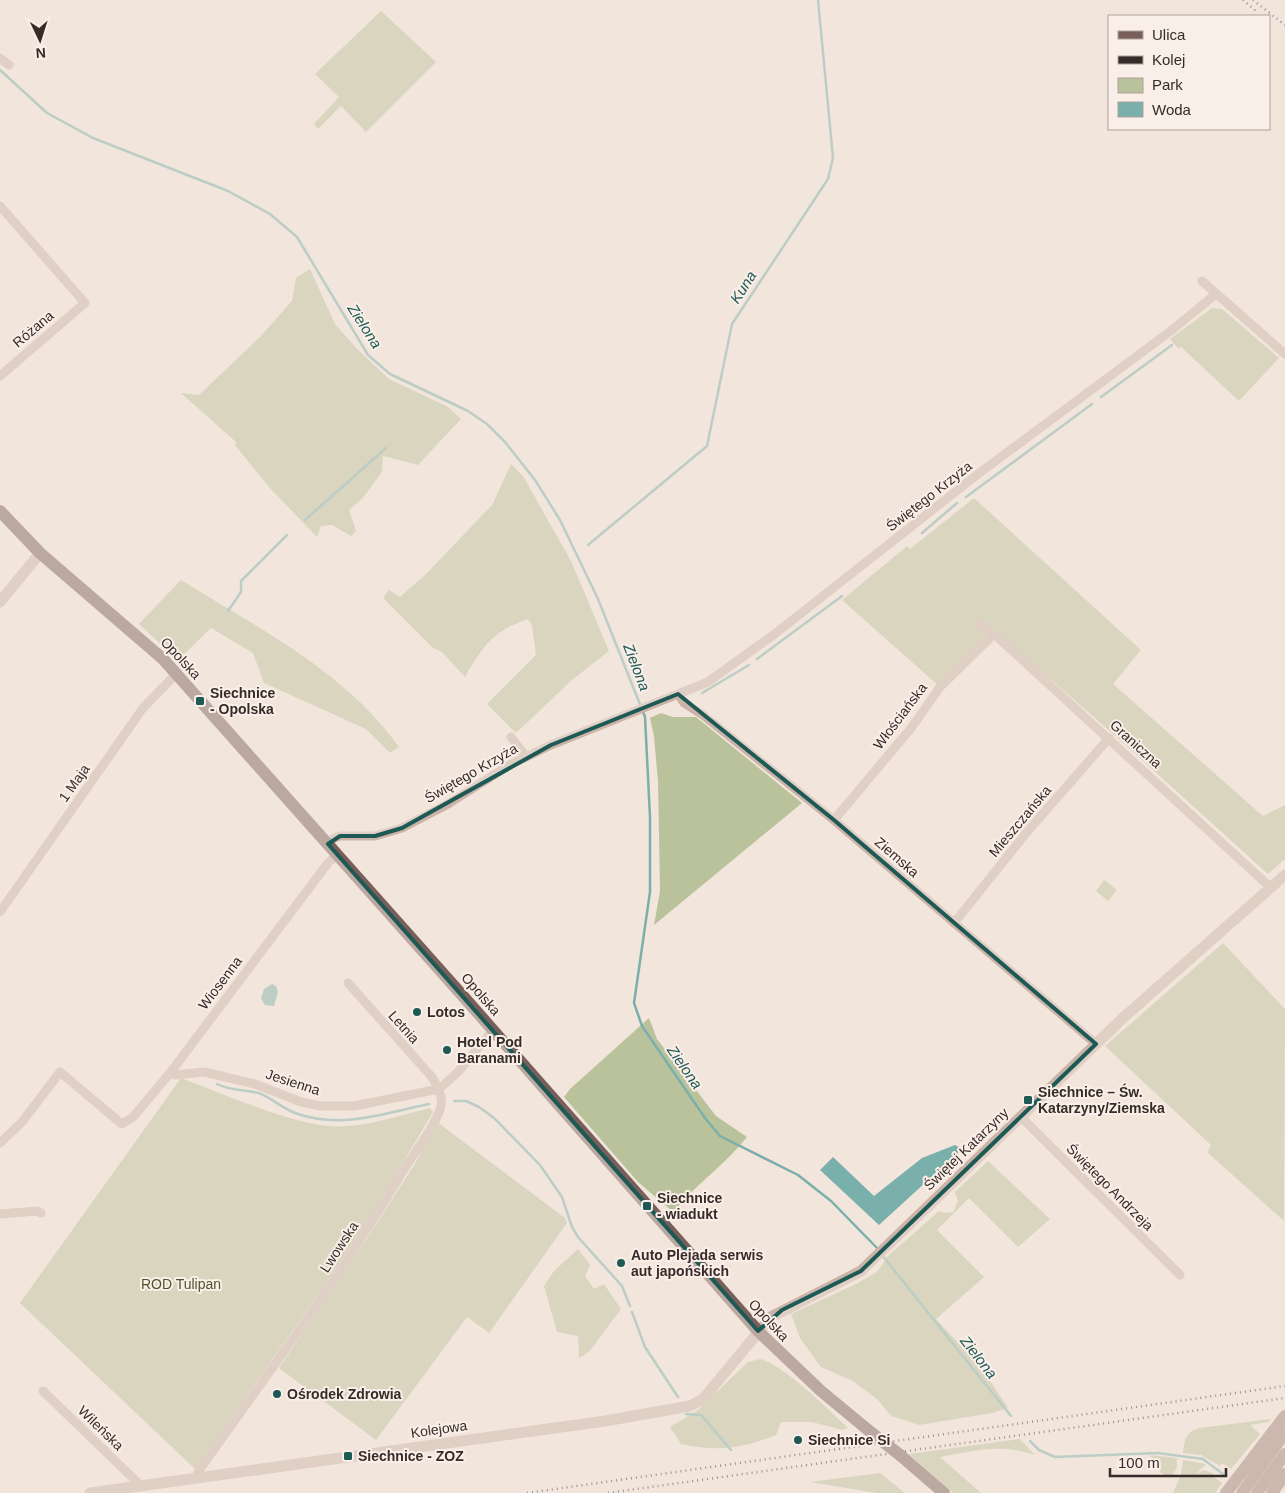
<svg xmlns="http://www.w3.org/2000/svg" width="1285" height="1493" font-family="Helvetica,sans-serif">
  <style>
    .green { fill: #bac29b }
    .water { fill: #7ab0ab }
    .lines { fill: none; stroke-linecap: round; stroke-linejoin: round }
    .stream { stroke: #7ab0ab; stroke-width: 2.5 }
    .minor { stroke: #cbb3a7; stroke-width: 9 }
    .tertiary { stroke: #cbb3a7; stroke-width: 11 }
    .secondary { stroke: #9e8179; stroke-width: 12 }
    .primary { stroke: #795f59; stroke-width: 12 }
    .rail { stroke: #372b28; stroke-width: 2.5; stroke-dasharray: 1 4; stroke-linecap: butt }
    .primary-bridge { stroke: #795f59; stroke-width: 12 }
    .marked { fill: none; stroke: #1d5955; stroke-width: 4; stroke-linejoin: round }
    .poi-dot { fill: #1d5955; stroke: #faefe8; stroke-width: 2 }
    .labels { text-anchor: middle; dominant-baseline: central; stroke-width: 4; stroke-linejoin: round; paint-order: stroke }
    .street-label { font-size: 14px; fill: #372b28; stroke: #faefe8 }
    .poi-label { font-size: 14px; font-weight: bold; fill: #372b28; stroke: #faefe8; text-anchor: start }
    .park-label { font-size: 14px; fill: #4c562b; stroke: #faefe8 }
    .water-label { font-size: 15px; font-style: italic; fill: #1d5955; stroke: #faefe8 }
  </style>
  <rect width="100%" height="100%" fill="#f2e5dc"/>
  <g class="green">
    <polygon points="381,11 436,62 366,132 341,106 318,129 314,124 339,97 315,74"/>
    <polygon points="310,269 335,324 357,349 389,379 448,407 461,419 418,465 383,456 382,472 362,499 349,510 356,531 351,536 332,525 321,526 317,537 268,486 235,445 236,442 181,393 199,395 260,337 292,301 296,278"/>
    <polygon points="1212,308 1222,309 1279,358 1239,401 1181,347 1178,348 1170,339"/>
    <path d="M 511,464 L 523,476 L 571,561 L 609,651 L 572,680 L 516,733 L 487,704 L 536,655 L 532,625 L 528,619 C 493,631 483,646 465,677 L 442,652 L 433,648 L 383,598 L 389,590 L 400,597 L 427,573 L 492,505 Z"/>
    <polygon points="974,498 1141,650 1113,684 1263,816 1285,805 1285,859 1268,874 1120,740 985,622 986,635 940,687 842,600 907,546 910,549"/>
    <path d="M 181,580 C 258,628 345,671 399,747 L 390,753 L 366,729 L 264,683 L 253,653 L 211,628 L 178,660 L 139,624 Z"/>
    <polygon points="661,713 673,717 696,717 802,803 654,925 660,891 658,782 654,736 650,718"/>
    <polygon points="1104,880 1117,890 1108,901 1096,891"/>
    <polygon points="1223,943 1285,1009 1284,1221 1207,1152 1211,1145 1105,1046"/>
    <path d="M 649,1018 L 657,1039 L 716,1116 L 747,1137 C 728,1161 703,1180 681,1202 L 678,1208 L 672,1211 L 638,1182 L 564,1097 L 570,1089 Z"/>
    <path d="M 181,1078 C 225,1094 304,1131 348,1126 C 376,1124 404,1114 430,1108 L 433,1112 L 376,1208 L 324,1286 L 195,1469 L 20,1303 Z"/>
    <polygon points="437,1122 565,1218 567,1223 489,1333 467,1317 376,1440 279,1368 370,1234 416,1162"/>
    <polygon points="988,1161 1050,1219 1018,1247 969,1198 937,1230 984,1277 936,1319 983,1370 1008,1408 992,1413 919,1425 891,1416 878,1400 853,1381 821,1367 800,1338 791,1314 856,1284 877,1272 888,1256 939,1211 945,1213 953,1212 958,1201 955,1192"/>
    <polygon points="578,1249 590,1265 585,1276 594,1289 604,1284 621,1309 589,1352 579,1358 578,1336 557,1332 544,1286 554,1271"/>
    <path d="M 760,1359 C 786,1366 827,1409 848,1428 L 842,1430 L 812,1422 L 781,1422 L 776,1435 C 742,1449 717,1452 681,1444 L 670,1427 L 698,1410 L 748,1362 Z"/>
    <path d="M 1271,1419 L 1268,1422 L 1250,1425 L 1260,1434 L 1231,1469 L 1222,1463 L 1220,1466 L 1201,1455 L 1183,1453 C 1185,1439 1185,1433 1199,1428 Z"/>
    <path d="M 1020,1439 L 1035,1455 C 999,1443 976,1451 940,1457 L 981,1493 L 953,1493 L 909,1454 Z"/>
    <polygon points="1150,1455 1177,1458 1177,1467 1171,1478 1161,1473"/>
    <polygon points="1183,1460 1206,1464 1196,1474 1204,1470 1214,1474 1213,1476 1222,1483 1215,1493 1173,1493 1181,1475"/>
    <polygon points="880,1473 905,1493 877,1493 810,1482"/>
  </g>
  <g class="water">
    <polygon points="272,984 276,986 278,992 274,1006 265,1005 261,998 264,989"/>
    <polygon points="955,1145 962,1149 879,1225 820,1170 833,1157 874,1196 922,1158"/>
  </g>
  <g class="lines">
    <g class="stream">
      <polyline points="0,70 47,113 93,138 228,191 270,214 297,237 368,355 390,374 468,411 487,424 505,442 535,480 560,520 598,599 645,717 650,817 650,892 634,1003 642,1026 705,1118 720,1136 798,1175 831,1201 879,1250"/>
      <polyline points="1101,397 1172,345"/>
      <polyline points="966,497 1092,404"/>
      <polyline points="305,520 386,448"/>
      <polyline points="922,533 957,503"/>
      <polyline points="588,545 707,446 732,324 828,179 833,158 818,0"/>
      <polyline points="228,611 241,592 241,581 287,535"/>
      <polyline points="757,659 842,596"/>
      <polyline points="702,693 749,665"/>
      <path d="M 217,1084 C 233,1092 248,1089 261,1094 C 275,1100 284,1110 298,1114 C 342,1129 386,1113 429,1104"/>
      <polyline points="454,1101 466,1101 479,1107 494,1118 540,1165 562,1197 572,1227 578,1237 622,1286 630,1306"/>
      <polyline points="882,1255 1011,1416"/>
      <polyline points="632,1312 645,1347 678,1397"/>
      <polyline points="686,1414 701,1415 731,1450"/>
      <polyline points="1030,1441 1039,1450 1055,1457 1158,1453 1203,1459 1223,1474"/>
    </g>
    <g class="minor">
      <polyline points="0,58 9,65"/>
      <polyline points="0,206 85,303 0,376"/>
      <polyline points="1202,281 1285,354"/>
      <polyline points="979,624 994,634 1271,888"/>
      <polyline points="678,694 684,703 703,715 834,820 1096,1044"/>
      <polyline points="511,737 526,757"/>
      <polyline points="834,820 912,727 940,687 994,634"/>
      <polyline points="328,844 334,838 340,836 375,836 402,828 448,804 511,764 551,745 708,682 776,633 978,474 1172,330 1216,294"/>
      <polyline points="0,912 143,708 176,674"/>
      <polyline points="954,923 1027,832 1109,738"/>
      <polyline points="170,1073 175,1075 204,1072 255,1084 301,1102 320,1106 354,1106 439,1089 458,1072 493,1030"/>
      <polyline points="1021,1117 1180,1275"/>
      <polyline points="0,1143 22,1122 60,1072 122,1124 133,1117 170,1073 328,863 337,855"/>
      <polyline points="0,1214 37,1211 41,1213"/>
      <polyline points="43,1391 137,1482 137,1486"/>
      <path d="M 197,1478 L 198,1472 C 268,1373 341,1276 403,1171 C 413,1155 438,1122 441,1106 C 443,1095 437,1086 432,1077 L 348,983"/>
    </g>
    <g class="tertiary">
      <polyline points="0,602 40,553"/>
      <polyline points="90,1493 605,1421 690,1406 703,1399 771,1317 861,1271 1124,1017 1285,875"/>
    </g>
    <g class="secondary">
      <polyline points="1226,1493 1285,1416"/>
      <polyline points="1242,1493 1285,1433"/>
      <polyline points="1257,1493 1285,1454"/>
      <polyline points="1272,1493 1285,1474"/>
    </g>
    <g class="primary">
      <polyline points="0,511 40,553 163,659 462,995 758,1331 821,1391 873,1434"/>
      <polyline points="900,1455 944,1493"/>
    </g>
    <g class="rail">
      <polyline points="1243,0 1257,12"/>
      <polyline points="1253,0 1285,25"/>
      <polyline points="527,1493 1285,1386"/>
      <polyline points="608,1493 1285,1398"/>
    </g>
    <polyline class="primary-bridge" points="873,1434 900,1455"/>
  </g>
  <path d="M0 0H1285V1493H0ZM 678,694 L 834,820 L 1096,1044 L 861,1271 L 782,1310 L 758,1331 L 328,844 L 340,836 L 375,836 L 402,828 L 551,745 Z" fill="#f2e5dc" fill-opacity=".55" fill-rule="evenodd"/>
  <path class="marked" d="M 678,694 L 834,820 L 1096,1044 L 861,1271 L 782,1310 L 758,1331 L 328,844 L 340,836 L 375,836 L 402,828 L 551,745 Z"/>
  <g class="poi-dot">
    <rect x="195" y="696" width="10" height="10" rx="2.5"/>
    <circle cx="417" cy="1012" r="5"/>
    <circle cx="447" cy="1050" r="5"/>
    <rect x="1023" y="1095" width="10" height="10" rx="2.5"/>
    <rect x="642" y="1201" width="10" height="10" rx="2.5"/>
    <circle cx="621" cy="1263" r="5"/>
    <circle cx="277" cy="1394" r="5"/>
    <circle cx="798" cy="1440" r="5"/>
    <rect x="343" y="1451" width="10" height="10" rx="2.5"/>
  </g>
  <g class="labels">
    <g class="street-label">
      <text transform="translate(33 329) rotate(-40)">Różana</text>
      <text transform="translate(929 496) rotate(-38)">Świętego Krzyża</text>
      <text transform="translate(181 658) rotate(47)">Opolska</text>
      <text transform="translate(900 716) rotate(-53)">Włościańska</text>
      <text transform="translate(1136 744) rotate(42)">Graniczna</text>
      <text transform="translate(471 773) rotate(-30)">Świętego Krzyża</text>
      <text transform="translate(74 783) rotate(-55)">1 Maja</text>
      <text transform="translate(1020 821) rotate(-50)">Mieszczańska</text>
      <text transform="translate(897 857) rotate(41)">Ziemska</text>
      <text transform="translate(220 983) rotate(-53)">Wiosenna</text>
      <text transform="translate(481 994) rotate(49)">Opolska</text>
      <text transform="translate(404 1027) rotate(48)">Letnia</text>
      <text transform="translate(293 1082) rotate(18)">Jesienna</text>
      <text transform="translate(966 1149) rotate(-44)">Świętej Katarzyny</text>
      <text transform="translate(1110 1187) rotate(45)">Świętego Andrzeja</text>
      <text transform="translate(339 1247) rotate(-57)">Lwowska</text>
      <text transform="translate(769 1320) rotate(47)">Opolska</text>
      <text transform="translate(101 1428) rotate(44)">Wileńska</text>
      <text transform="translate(439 1429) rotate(-8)">Kolejowa</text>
    </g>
    <g class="poi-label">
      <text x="210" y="693">Siechnice<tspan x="210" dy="16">- Opolska</tspan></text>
      <text x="427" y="1012">Lotos</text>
      <text x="457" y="1042">Hotel Pod<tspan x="457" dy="16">Baranami</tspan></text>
      <text x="1038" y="1092">Siechnice – Św.<tspan x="1038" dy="16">Katarzyny/Ziemska</tspan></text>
      <text x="657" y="1198">Siechnice<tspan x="657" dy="16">- wiadukt</tspan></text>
      <text x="631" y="1255">Auto Plejada serwis<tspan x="631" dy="16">aut japońskich</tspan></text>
      <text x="287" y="1394">Ośrodek Zdrowia</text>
      <text x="808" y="1440">Siechnice Si</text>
      <text x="358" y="1456">Siechnice - ZOZ</text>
    </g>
    <g class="park-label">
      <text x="181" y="1284">ROD Tulipan</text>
    </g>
    <g class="water-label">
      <text transform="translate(743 287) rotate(-57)">Kuna</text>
      <text transform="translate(365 326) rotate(57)">Zielona</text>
      <text transform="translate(637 667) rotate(69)">Zielona</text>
      <text transform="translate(685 1067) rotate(55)">Zielona</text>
      <text transform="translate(979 1357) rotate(52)">Zielona</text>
    </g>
  </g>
  <rect x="1108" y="15" width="162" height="115" fill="#faefe8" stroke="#aca19b"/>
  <rect x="1118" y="31" width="25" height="8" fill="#795f59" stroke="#aca19b"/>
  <text x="1152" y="40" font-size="15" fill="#372b28">Ulica</text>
  <rect x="1118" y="56" width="25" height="8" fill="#372b28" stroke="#aca19b"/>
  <text x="1152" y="65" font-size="15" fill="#372b28">Kolej</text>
  <rect x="1118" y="78" width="25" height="15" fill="#bac29b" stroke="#aca19b"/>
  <text x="1152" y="90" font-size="15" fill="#372b28">Park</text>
  <rect x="1118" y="102" width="25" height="15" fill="#7ab0ab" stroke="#aca19b"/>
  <text x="1152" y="115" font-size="15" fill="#372b28">Woda</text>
  <g transform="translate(40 40) rotate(176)" stroke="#faefe8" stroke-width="4" paint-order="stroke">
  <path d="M0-4L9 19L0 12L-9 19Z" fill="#372b28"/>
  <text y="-8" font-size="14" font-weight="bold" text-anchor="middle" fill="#372b28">N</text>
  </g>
  <path d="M1110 1468v8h116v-8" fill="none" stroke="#372b28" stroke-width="2.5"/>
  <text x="1118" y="1468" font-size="15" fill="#372b28" stroke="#faefe8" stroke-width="4" paint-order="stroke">100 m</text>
</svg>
